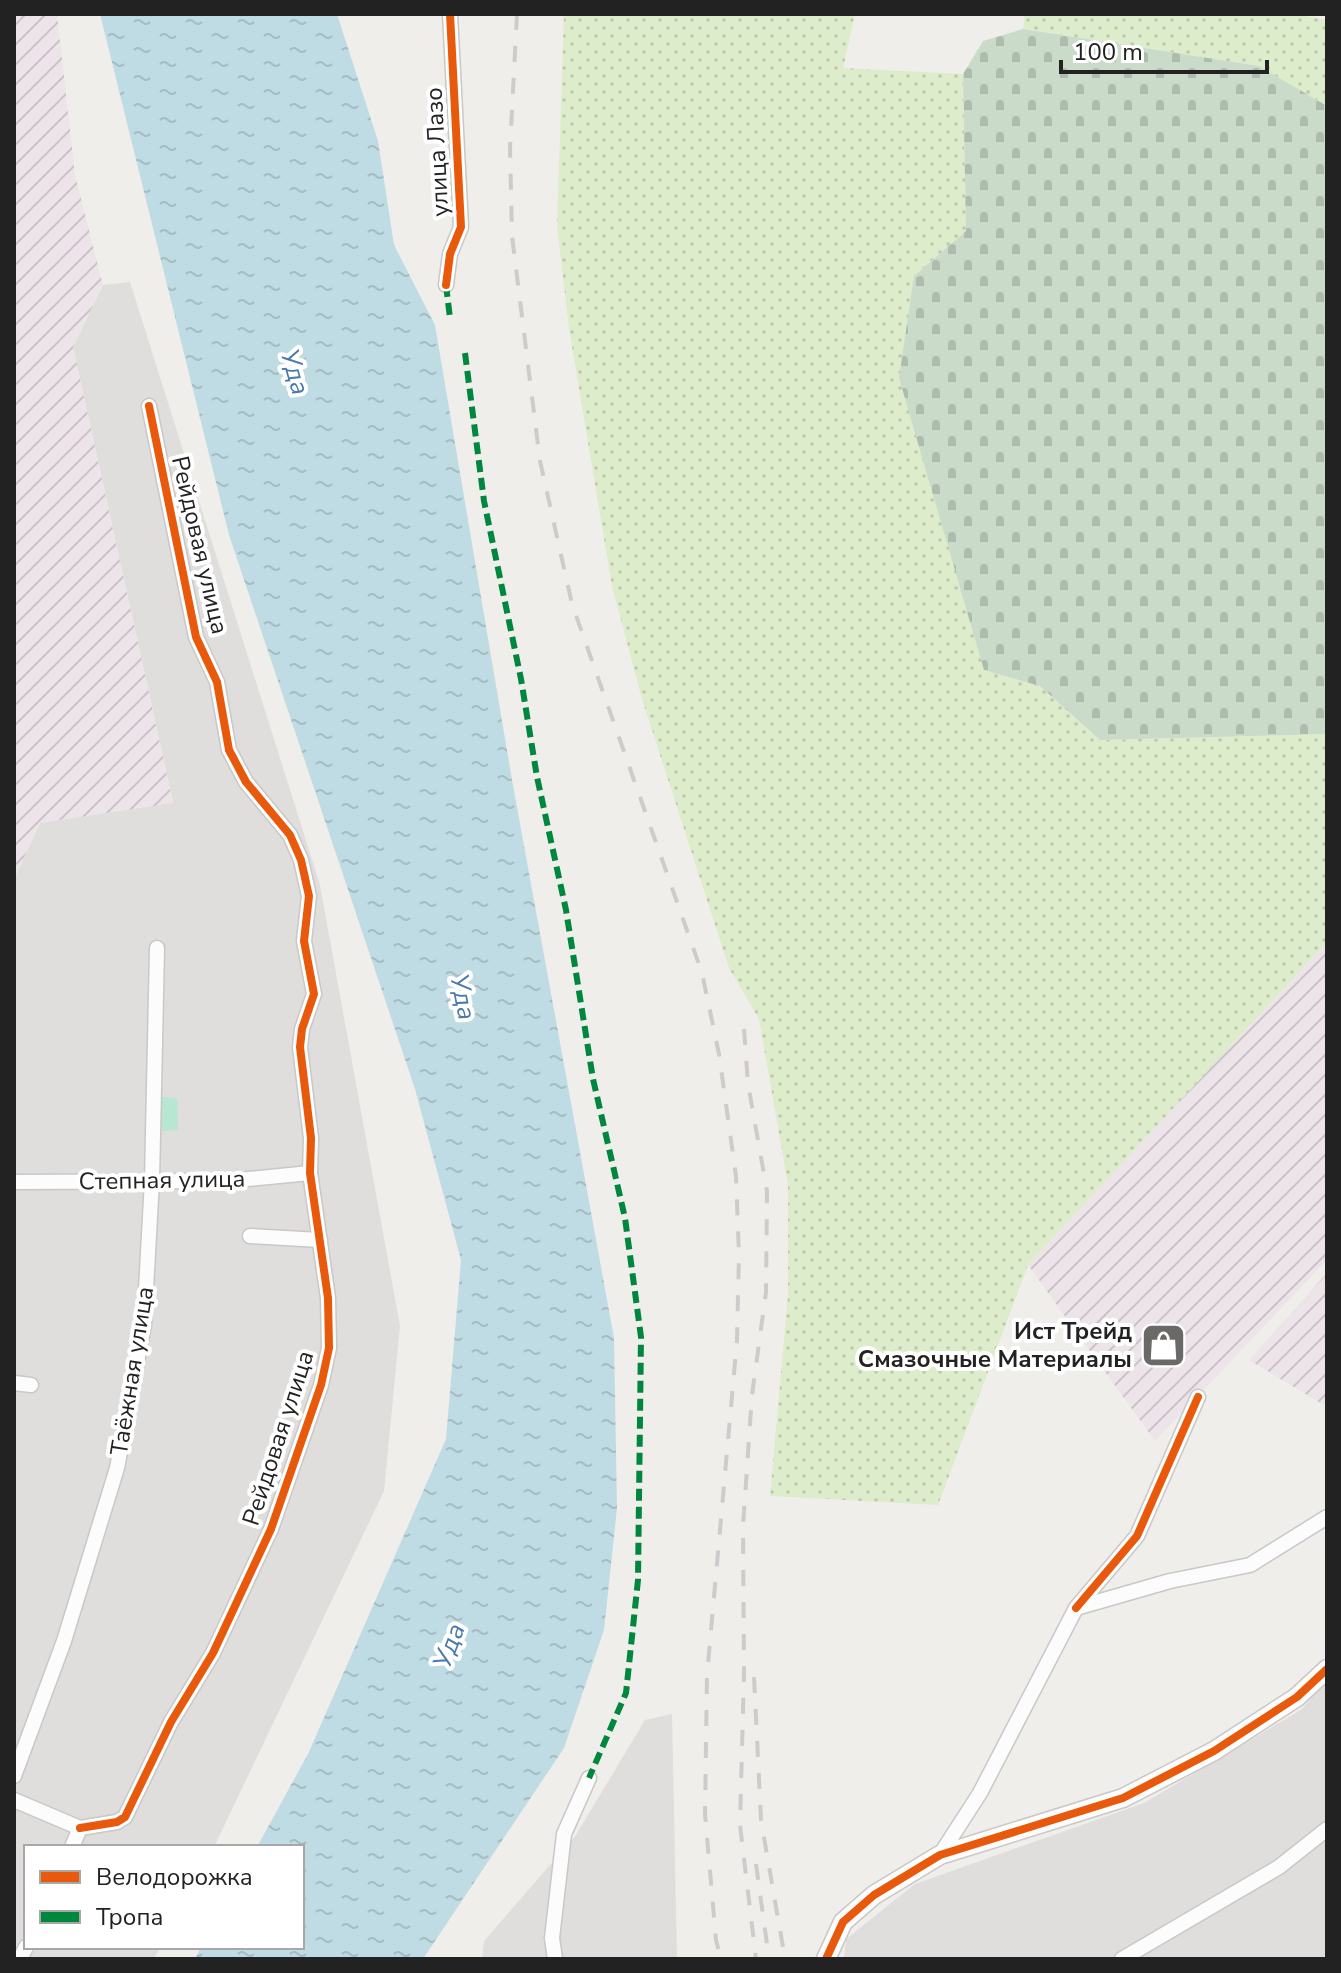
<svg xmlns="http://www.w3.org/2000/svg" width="1341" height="1973" font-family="'Nunito Sans',sans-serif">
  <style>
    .residential { fill: #dfdedc }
    .industrial { fill: url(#industrial-furrows) }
    .grass { fill: url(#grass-dots) }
    .cemetery { fill: url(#cemetery-stones) }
    .pitch { fill: #b7e6d2 }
    .water { fill: url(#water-ripples) }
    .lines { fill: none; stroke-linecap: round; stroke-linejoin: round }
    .minor-casing { stroke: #c9c8c7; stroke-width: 17 }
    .tertiary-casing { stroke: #c9c8c7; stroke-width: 21 }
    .minor { stroke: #fdfcfc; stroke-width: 14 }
    .tertiary { stroke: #fdfcfc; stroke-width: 18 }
    .rail { stroke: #ccc; stroke-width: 4; stroke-dasharray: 16 16; stroke-linecap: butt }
    .quiet { stroke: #00873e; stroke-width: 6; stroke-dasharray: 12 6; stroke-linecap: butt }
    .cycleway-casing { stroke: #fff; stroke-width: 13 }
    .cycleway { stroke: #e8590c; stroke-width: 8 }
    .labels { text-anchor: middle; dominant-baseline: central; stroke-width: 8; stroke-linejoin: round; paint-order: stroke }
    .street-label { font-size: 24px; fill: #222; stroke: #fff }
    .poi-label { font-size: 24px; font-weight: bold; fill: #222; stroke: #fff; text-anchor: end }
    .water-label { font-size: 26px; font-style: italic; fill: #4a7aab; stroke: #fff }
  </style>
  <defs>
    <pattern id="industrial-furrows" width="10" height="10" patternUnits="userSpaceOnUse" patternTransform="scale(2)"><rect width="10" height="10" fill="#ede4e9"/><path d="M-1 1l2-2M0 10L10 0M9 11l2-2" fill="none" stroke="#cbc3c8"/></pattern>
    <pattern id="grass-dots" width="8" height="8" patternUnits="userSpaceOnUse" patternTransform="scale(2)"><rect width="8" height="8" fill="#ddeccb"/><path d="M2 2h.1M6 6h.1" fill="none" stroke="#bdcaae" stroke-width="1.8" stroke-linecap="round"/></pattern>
    <pattern id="cemetery-stones" width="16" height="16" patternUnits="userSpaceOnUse" patternTransform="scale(2)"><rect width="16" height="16" fill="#cadbca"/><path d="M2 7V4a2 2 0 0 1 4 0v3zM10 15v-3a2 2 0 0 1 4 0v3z" fill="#adbcad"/></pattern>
    <pattern id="water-ripples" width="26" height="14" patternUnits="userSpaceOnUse" patternTransform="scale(2)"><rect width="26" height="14" fill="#bfdbe3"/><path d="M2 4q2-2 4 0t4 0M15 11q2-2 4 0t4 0" fill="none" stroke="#a4bcc2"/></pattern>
  </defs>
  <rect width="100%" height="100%" fill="#f0eeeb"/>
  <g class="residential">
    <polygon points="130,282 320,885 400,1326 384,1491 214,1847 26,1847 26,1947 161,1947 153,1959 14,1959 14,879 40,823 173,802 73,347 103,285"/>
    <polygon points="1327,1681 1327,1959 844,1959 846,1939 915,1884 1144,1803 1301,1710"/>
    <polygon points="672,1714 677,1959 482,1959 484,1941 576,1835 645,1720"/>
  </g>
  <g class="industrial">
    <polygon points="14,14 57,14 75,175 103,285 73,347 173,803 40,823 14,879"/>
    <polygon points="1327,942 1327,1260 1155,1441 1028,1265"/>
    <polygon points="1327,1273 1327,1407 1249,1360"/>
  </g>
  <g class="grass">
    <polygon points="564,14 855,14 843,68 963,74 966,231 914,276 984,670 1040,686 1100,740 1327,734 1327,942 1028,1265 938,1505 770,1496 788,1295 788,1185 759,1019 729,968 642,699 612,586 569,328 557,226"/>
    <polygon points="1025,14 1294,14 1327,20 1327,106 1259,66 1023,29"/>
  </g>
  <polygon class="cemetery" points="1023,29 1259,66 1327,106 1327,734 1100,740 1040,686 984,670 899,378 914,276 966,231 963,74 983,41"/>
  <polygon class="pitch" points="161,1097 177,1098 178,1130 162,1131"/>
  <polygon class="water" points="100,14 337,14 378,141 394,245 435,325 512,780 614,1338 617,1508 604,1630 564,1748 423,1959 195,1959 201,1947 302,1947 302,1847 257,1847 308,1754 446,1439 461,1260 415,1089 229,535"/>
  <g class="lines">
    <defs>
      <g id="minor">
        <polyline points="446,285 450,254 461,227 450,14"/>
        <polyline points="14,1182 229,1181 310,1173"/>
        <polyline points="250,1236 320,1240"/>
        <polyline points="14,1383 31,1385"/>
        <polyline points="1076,1608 1137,1536 1198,1397"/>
        <polyline points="14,1776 64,1641 117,1468 144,1325 152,1181 157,948"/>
        <polyline points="14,1800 80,1828"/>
        <polyline points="80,1828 117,1822 125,1817 171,1722 213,1653 271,1529 321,1385 329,1348 328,1298 310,1173 311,1138 300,1047 302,1029 314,994 304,941 309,896 301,860 290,835 246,782 229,750 217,682 196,637 149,406"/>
        <polyline points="72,1847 80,1828"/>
        <polyline points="940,1855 980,1793 1076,1608 1170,1581 1250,1565 1327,1517"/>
        <polyline points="20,1959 26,1947"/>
        <polyline points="555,1959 552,1938 564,1834 589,1778"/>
        <polyline points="1122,1959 1279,1867 1327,1829"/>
      </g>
      <polyline id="tertiary" points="826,1959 843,1922 874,1895 940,1855 1123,1798 1214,1751 1297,1697 1327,1669"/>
    </defs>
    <use href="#minor" class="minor-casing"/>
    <use href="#tertiary" class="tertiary-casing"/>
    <use href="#minor" class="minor"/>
    <use href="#tertiary" class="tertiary"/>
    <g class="rail">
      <polyline points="517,14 510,148 512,236 540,461 572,604 702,973 719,1054 736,1176 739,1255 737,1340 707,1675 705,1814 716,1940 721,1959"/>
      <polyline points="744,1029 748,1084 767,1191 766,1292 752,1395 743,1526 744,1673 740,1825 756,1959"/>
      <polyline points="754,1677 761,1820 785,1959"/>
      <polyline points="756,1864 769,1959"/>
    </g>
    <g class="quiet">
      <polyline points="446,285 450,318"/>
      <polyline points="465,353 484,501 521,679 537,777 566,910 593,1079 625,1218 641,1337 638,1580 626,1693 589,1778"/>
    </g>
    <defs>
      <g id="cycleway">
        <polyline points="446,285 450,254 461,227 450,14"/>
        <polyline points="1076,1608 1137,1536 1198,1397"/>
        <polyline points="80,1828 117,1822 125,1817 171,1722 213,1653 271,1529 321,1385 329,1348 328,1298 310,1173 311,1138 300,1047 302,1029 314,994 304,941 309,896 301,860 290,835 246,782 229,750 217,682 196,637 149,406"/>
        <polyline points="826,1959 843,1922 874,1895 940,1855 1123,1798 1214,1751 1297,1697 1327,1669"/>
      </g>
    </defs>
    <use href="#cycleway" class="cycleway-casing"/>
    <use href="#cycleway" class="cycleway"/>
  </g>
  <defs>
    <symbol id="shop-square" viewBox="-11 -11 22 22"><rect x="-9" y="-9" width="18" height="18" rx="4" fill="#6a6968" stroke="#fff"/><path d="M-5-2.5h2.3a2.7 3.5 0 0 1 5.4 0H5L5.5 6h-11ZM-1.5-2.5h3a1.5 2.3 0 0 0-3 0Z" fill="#fff"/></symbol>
  </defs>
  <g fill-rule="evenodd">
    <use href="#shop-square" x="1138" y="1320" width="51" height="51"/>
  </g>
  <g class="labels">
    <g class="street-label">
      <text transform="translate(437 152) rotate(-93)">улица Лазо</text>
      <text transform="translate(200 545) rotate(77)">Рейдовая улица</text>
      <text transform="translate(162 1180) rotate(-1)">Степная улица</text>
      <text transform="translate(132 1371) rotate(-81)">Таёжная улица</text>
      <text transform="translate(278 1438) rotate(-72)">Рейдовая улица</text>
    </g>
    <g class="poi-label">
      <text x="1132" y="1331">Ист Трейд<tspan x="1132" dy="28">Смазочные Материалы</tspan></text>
    </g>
    <g class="water-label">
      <text transform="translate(295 372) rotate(74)">Уда</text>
      <text transform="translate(463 997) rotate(79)">Уда</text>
      <text transform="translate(449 1646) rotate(-69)">Уда</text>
    </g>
  </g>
  <rect width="1341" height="1973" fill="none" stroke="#222222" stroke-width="32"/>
  <rect x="24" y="1845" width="280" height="104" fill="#ffffff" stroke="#a7a7a7" stroke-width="2"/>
  <rect x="40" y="1871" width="40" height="12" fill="#e8590c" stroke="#a7a7a7" stroke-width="2"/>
  <text x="96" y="1885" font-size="24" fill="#222222">Велодорожка</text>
  <rect x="40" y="1911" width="40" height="12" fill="#00873e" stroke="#a7a7a7" stroke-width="2"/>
  <text x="96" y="1925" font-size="24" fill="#222222">Тропа</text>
  <path d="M1061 60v12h206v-12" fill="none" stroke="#222222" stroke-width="4"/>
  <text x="1073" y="60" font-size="24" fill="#222222" stroke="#ffffff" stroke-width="6" paint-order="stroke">100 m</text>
</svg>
